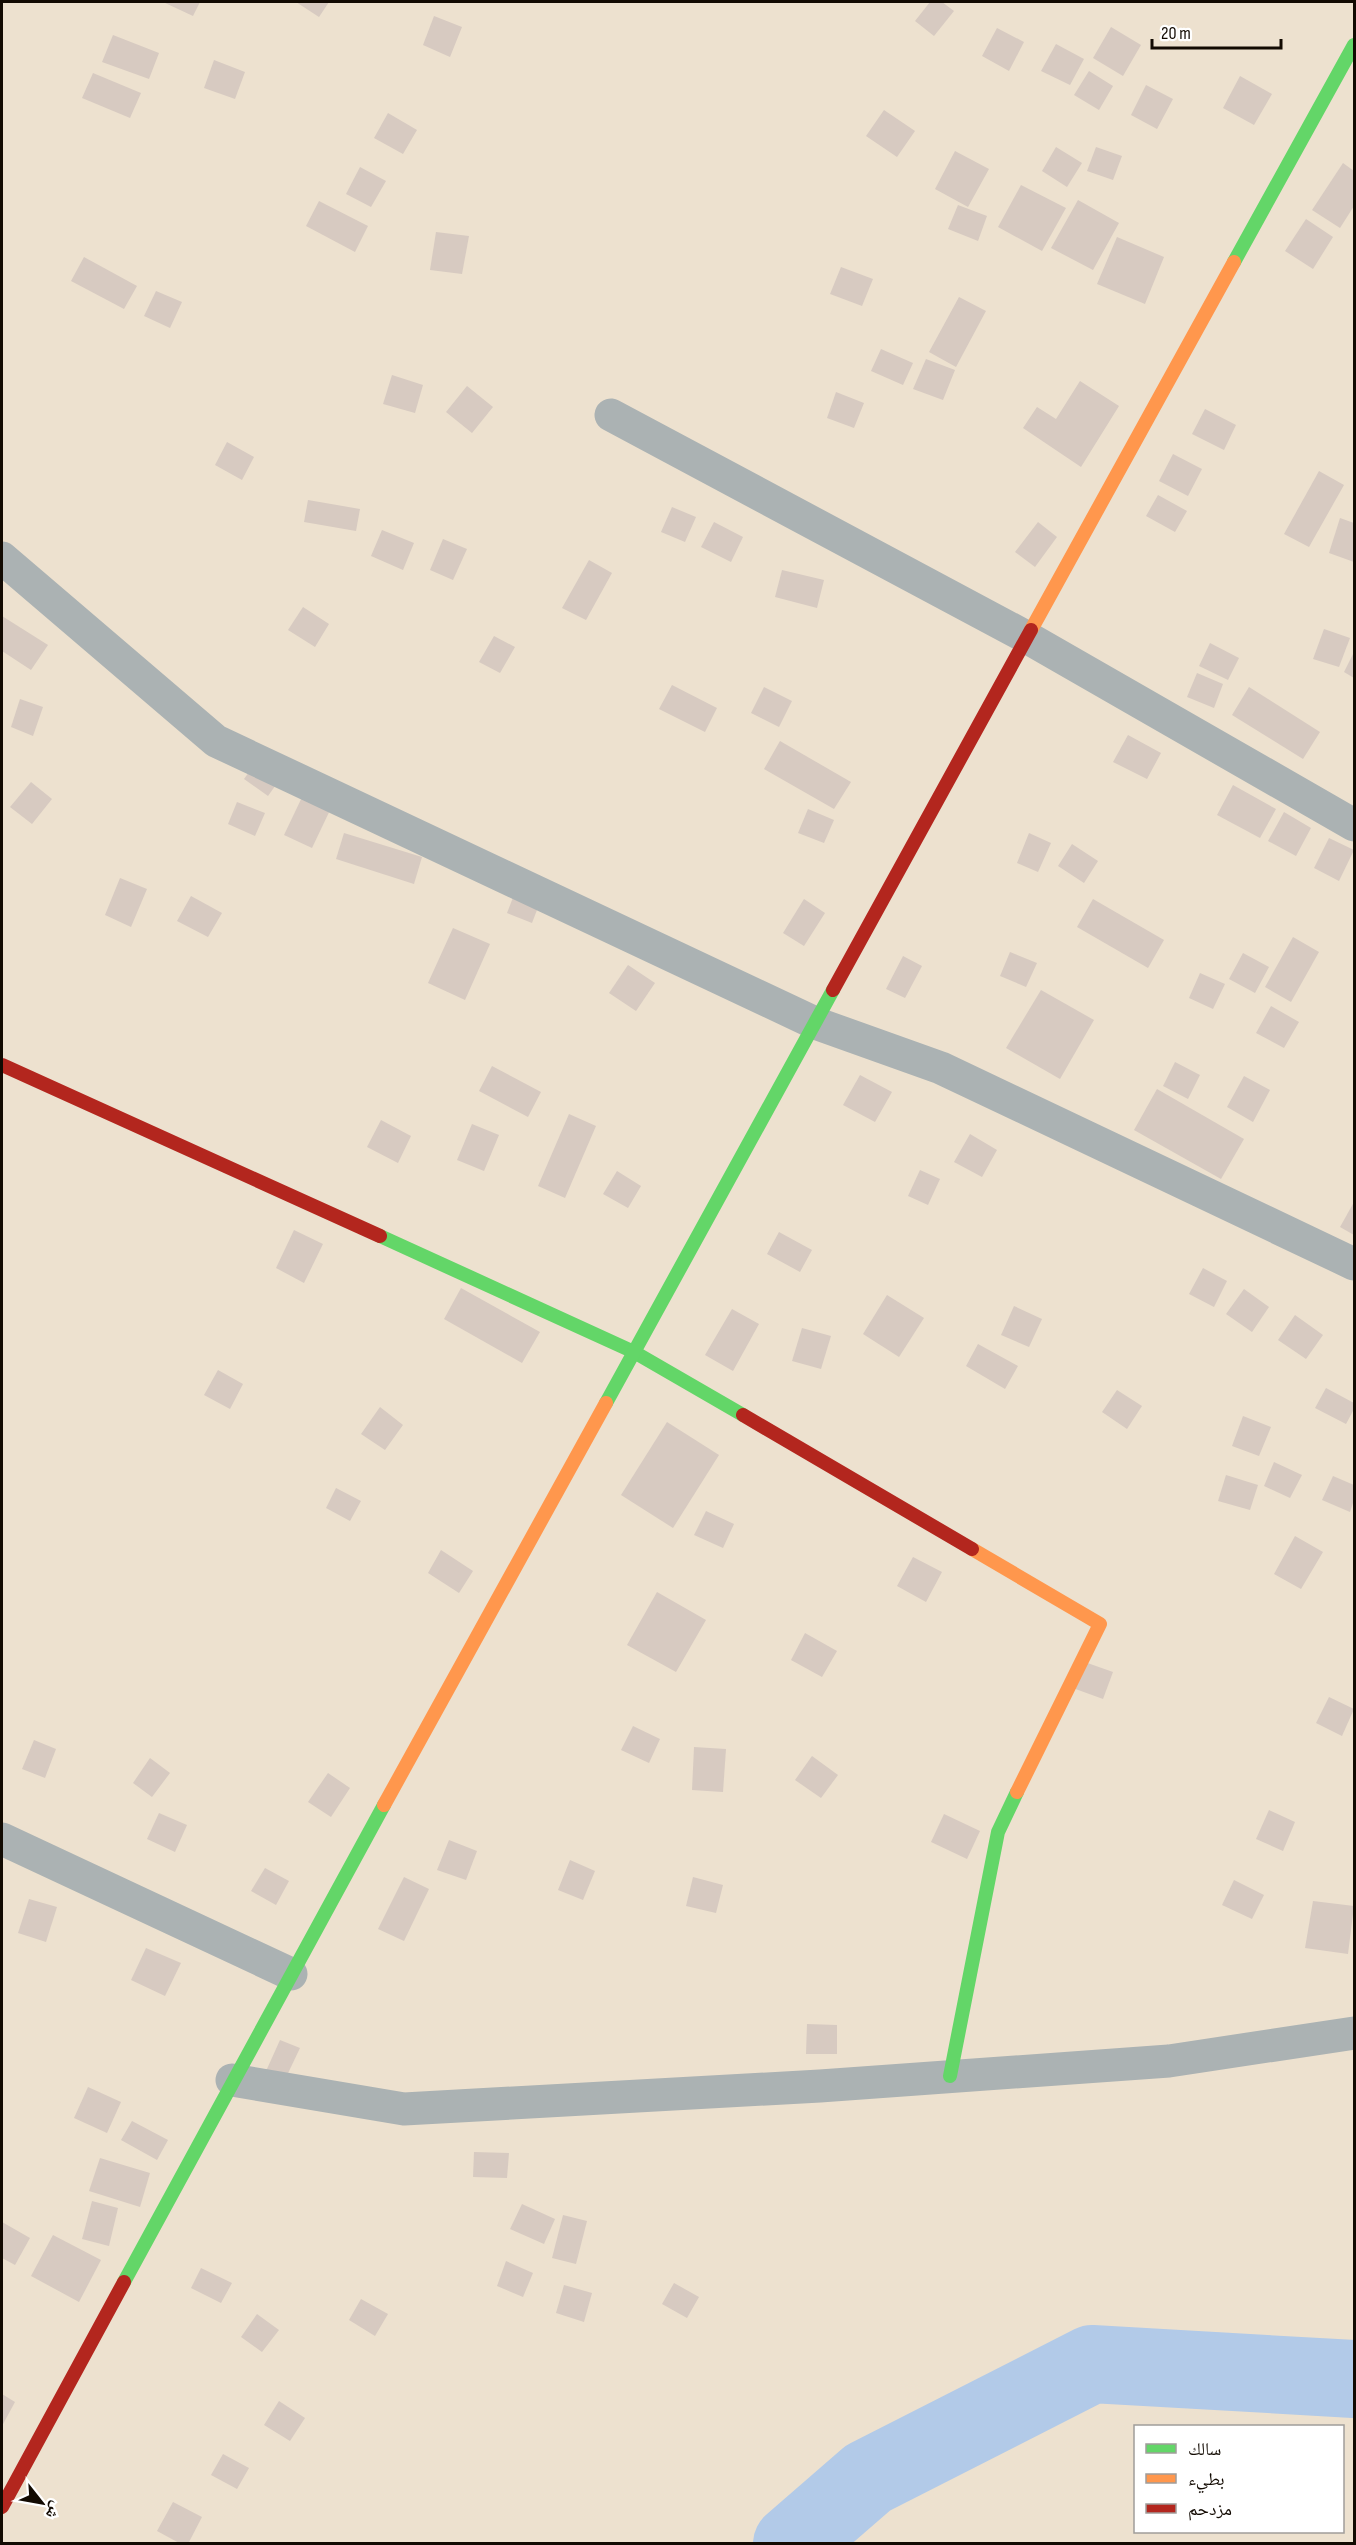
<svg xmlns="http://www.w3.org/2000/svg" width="1356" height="2545" font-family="'Sofia Sans Condensed','Noto Naskh Arabic',sans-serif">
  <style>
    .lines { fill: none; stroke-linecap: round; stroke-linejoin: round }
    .river { stroke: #b2cae8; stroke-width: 78 }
    .building { fill: #d7cac1 }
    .street { stroke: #abb2b3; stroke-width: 33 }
    .fast { stroke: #63d668; stroke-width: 14 }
    .slow { stroke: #ff974d; stroke-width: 14 }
    .jam { stroke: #b3261e; stroke-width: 14 }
  </style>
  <rect width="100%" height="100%" fill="#ede1cf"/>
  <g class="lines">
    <polyline class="river" points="792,2544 868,2478 1092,2364 1354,2379"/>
  </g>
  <g class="building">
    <polygon points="163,2 200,2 193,16"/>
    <polygon points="296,2 329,2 319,17"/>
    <polygon points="930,2 942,2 954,11 934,36 915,21"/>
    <polygon points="434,16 462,27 450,57 423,45"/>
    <polygon points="1111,27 1141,45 1123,76 1093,58"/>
    <polygon points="997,28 1024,42 1009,71 982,56"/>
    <polygon points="113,35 159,53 149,79 102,62"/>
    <polygon points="1056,44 1084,59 1070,85 1041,71"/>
    <polygon points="214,60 245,72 235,99 204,88"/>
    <polygon points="1089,71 1113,86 1099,110 1074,95"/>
    <polygon points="93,73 141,93 130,118 82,98"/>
    <polygon points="1240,76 1272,94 1254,125 1223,108"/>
    <polygon points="1146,85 1173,99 1157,129 1131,115"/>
    <polygon points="884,110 915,131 897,157 866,136"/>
    <polygon points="388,113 417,130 403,154 374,138"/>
    <polygon points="1056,147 1082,163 1067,187 1042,171"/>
    <polygon points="1096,147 1122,156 1113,180 1087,171"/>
    <polygon points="955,151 989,169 968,207 935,189"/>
    <polygon points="1343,163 1354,171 1354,206 1340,228 1312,210"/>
    <polygon points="360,167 386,181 371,207 346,194"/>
    <polygon points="1021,185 1066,208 1042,251 998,227"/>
    <polygon points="1078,200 1119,223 1093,270 1051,248"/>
    <polygon points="319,201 368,226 355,252 306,226"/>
    <polygon points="958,205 987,216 978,241 948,229"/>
    <polygon points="1306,219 1333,237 1313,269 1285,251"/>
    <polygon points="436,232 469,236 462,274 430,270"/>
    <polygon points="1117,237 1164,257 1145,304 1097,284"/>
    <polygon points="84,257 137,286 124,309 71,281"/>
    <polygon points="841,267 873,279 862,306 830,294"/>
    <polygon points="156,291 182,302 170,328 144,316"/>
    <polygon points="959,297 986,311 956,367 929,352"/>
    <polygon points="881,349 913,363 903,385 871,371"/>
    <polygon points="926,359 955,370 943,400 913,389"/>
    <polygon points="392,375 423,385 415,413 383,404"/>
    <polygon points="1080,381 1119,406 1081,467 1023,428 1037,407 1056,419"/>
    <polygon points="467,386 493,407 472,433 446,412"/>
    <polygon points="836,392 864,403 854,428 827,418"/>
    <polygon points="1205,409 1236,425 1224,450 1192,434"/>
    <polygon points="227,442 254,457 242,480 215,465"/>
    <polygon points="1173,454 1202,469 1188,496 1159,481"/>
    <polygon points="1319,471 1344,485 1309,547 1284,534"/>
    <polygon points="1158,495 1187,511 1175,532 1146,516"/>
    <polygon points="308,500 360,509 356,531 304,522"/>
    <polygon points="672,507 696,517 685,542 661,532"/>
    <polygon points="1340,518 1354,523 1354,562 1329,553"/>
    <polygon points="714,522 743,537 731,562 701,547"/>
    <polygon points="1038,522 1057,537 1035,567 1015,552"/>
    <polygon points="382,530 414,543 403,570 371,556"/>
    <polygon points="443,539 467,549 453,580 430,570"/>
    <polygon points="589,560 612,573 586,620 562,608"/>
    <polygon points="782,570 824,580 817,608 775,597"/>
    <polygon points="303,607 329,624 315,647 288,630"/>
    <polygon points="2,616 48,645 31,670 2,651"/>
    <polygon points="1324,629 1350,638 1339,667 1313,659"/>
    <polygon points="494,636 515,647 500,673 479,662"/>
    <polygon points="1210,643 1239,658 1228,680 1199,666"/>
    <polygon points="1354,652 1354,678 1344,672"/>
    <polygon points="1197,673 1223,684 1214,708 1187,697"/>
    <polygon points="672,685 717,708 705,732 659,709"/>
    <polygon points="764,687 792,701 779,727 751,713"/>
    <polygon points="1249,687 1320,732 1303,759 1232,715"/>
    <polygon points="20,699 43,707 33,736 11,727"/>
    <polygon points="1128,735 1161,753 1147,779 1113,762"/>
    <polygon points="780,741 851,782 834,809 764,769"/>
    <polygon points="261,755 285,772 268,796 244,779"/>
    <polygon points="31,782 52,799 32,824 10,807"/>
    <polygon points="1233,785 1276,809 1260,838 1217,815"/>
    <polygon points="304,793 332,806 312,848 284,835"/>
    <polygon points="237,802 265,813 255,836 228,824"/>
    <polygon points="808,809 834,820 824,843 798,833"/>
    <polygon points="1284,812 1311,828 1296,856 1268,841"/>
    <polygon points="344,833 422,857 414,884 336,859"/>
    <polygon points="1029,833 1051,843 1038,872 1017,863"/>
    <polygon points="1329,838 1354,850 1339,881 1314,868"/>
    <polygon points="1072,844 1098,861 1084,883 1058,866"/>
    <polygon points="120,878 147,889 131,927 105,915"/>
    <polygon points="517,887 542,897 532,923 507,913"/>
    <polygon points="191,896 222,913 208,937 177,921"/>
    <polygon points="804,899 825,913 804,946 783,933"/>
    <polygon points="1093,899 1164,940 1148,968 1077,927"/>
    <polygon points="453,928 490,944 465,1000 428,983"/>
    <polygon points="1293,937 1319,952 1291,1002 1265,987"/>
    <polygon points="1010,952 1037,963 1026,987 1000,976"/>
    <polygon points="1243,953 1269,967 1255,993 1229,979"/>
    <polygon points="903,956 922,966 905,998 886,989"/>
    <polygon points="628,965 655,983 636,1011 609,993"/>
    <polygon points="1200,973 1225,984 1213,1009 1189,998"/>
    <polygon points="1041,990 1094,1020 1060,1079 1006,1048"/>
    <polygon points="1271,1006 1299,1022 1284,1048 1256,1033"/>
    <polygon points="1175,1062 1200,1075 1188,1099 1163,1086"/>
    <polygon points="492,1066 541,1092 528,1117 479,1091"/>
    <polygon points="860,1075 892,1092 875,1122 843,1105"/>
    <polygon points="1244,1076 1270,1090 1253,1122 1227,1107"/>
    <polygon points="1157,1089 1244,1139 1221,1179 1134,1130"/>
    <polygon points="569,1114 596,1126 565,1198 538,1186"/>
    <polygon points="381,1120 411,1136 398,1163 367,1147"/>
    <polygon points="472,1124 499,1135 484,1171 457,1160"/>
    <polygon points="970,1134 997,1150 982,1177 954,1162"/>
    <polygon points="920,1170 940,1179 928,1205 908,1196"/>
    <polygon points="617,1171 641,1186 628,1208 603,1194"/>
    <polygon points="1354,1202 1354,1235 1340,1227"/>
    <polygon points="294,1230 323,1244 304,1283 276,1268"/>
    <polygon points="779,1232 812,1250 800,1272 767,1254"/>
    <polygon points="1203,1268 1227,1281 1214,1307 1189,1294"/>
    <polygon points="461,1288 540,1332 522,1363 444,1319"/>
    <polygon points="1244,1289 1269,1307 1252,1332 1226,1314"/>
    <polygon points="887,1295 924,1318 899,1357 863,1334"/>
    <polygon points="1014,1306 1042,1319 1029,1347 1001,1335"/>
    <polygon points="732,1309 759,1324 733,1371 705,1355"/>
    <polygon points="1295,1315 1323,1335 1306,1359 1278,1340"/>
    <polygon points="802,1328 831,1336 821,1369 792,1361"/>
    <polygon points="978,1344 1018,1366 1005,1389 966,1366"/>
    <polygon points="218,1370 243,1384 230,1409 204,1395"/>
    <polygon points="1326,1388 1354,1403 1354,1409 1346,1424 1315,1408"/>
    <polygon points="1117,1390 1142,1406 1127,1429 1102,1412"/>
    <polygon points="380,1407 403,1425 385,1450 361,1434"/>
    <polygon points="1243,1416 1271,1427 1259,1456 1232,1446"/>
    <polygon points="667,1422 719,1455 673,1528 621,1495"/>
    <polygon points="1274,1462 1302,1475 1290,1498 1264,1486"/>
    <polygon points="1226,1475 1258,1485 1250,1510 1218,1501"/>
    <polygon points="1333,1476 1354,1485 1354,1500 1350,1512 1322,1500"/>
    <polygon points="336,1488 361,1501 350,1521 326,1508"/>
    <polygon points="706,1511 734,1524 723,1548 694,1535"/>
    <polygon points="1295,1536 1323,1552 1301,1589 1274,1574"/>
    <polygon points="441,1550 473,1571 459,1593 428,1573"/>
    <polygon points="913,1557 942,1572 926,1602 897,1586"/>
    <polygon points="657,1592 706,1620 676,1672 627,1645"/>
    <polygon points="805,1633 837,1651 822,1677 791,1660"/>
    <polygon points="1079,1660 1113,1672 1103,1699 1070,1687"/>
    <polygon points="1329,1697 1354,1709 1342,1736 1316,1723"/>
    <polygon points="633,1726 660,1739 649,1763 621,1750"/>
    <polygon points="34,1740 56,1749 45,1778 22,1769"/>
    <polygon points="694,1747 726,1749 723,1792 692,1790"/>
    <polygon points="812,1756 838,1775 821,1798 795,1780"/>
    <polygon points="150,1758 170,1773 152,1797 133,1783"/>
    <polygon points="328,1773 350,1788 331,1817 308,1802"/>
    <polygon points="1269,1810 1295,1822 1283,1851 1256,1839"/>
    <polygon points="159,1813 187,1825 175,1852 147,1839"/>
    <polygon points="944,1814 980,1831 967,1859 931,1842"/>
    <polygon points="449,1840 477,1851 466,1880 437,1870"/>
    <polygon points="570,1860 595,1871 583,1900 558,1890"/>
    <polygon points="265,1868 289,1881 276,1905 251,1891"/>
    <polygon points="404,1877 429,1889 404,1941 378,1929"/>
    <polygon points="693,1877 723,1885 716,1913 686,1906"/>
    <polygon points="1234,1880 1264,1895 1252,1919 1222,1905"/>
    <polygon points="29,1899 57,1907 46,1942 18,1933"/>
    <polygon points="1313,1901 1354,1906 1348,1954 1305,1948"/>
    <polygon points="146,1948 181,1963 165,1996 131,1980"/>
    <polygon points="807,2024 837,2025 837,2054 806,2054"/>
    <polygon points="280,2040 300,2048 281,2088 262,2080"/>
    <polygon points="88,2087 121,2102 107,2133 74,2118"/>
    <polygon points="132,2121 168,2140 157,2160 121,2140"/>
    <polygon points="474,2152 509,2153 507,2178 473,2177"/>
    <polygon points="100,2158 150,2173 140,2207 89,2191"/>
    <polygon points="92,2201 118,2208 109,2246 82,2239"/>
    <polygon points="522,2204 555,2219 544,2244 510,2229"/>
    <polygon points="563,2215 587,2221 576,2264 552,2258"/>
    <polygon points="2,2222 30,2238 15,2265 2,2258"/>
    <polygon points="53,2235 101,2260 79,2302 31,2276"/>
    <polygon points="506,2261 533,2273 523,2297 497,2286"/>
    <polygon points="201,2268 232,2283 221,2303 191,2288"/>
    <polygon points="674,2283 699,2297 687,2318 662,2304"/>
    <polygon points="564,2285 592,2293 584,2322 556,2313"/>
    <polygon points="361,2299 388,2314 375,2336 349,2320"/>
    <polygon points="257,2314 279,2330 262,2352 241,2337"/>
    <polygon points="2,2394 15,2402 2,2426"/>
    <polygon points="279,2401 305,2418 290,2441 264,2425"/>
    <polygon points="223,2454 249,2468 237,2489 211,2475"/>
    <polygon points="173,2502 202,2517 188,2544 181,2544 157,2531"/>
  </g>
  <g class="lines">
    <g class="street">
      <polyline points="611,415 1028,638 1354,825"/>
      <polyline points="2,558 216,741 815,1023 941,1068 1354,1264"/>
      <polyline points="2,1839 291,1974"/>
      <polyline points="232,2080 404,2109 820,2086 1169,2061 1354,2033"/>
    </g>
    <g class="fast">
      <polyline points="1234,262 1354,45"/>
      <polyline points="380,1236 634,1352 743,1415"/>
      <polyline points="606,1403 833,990"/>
      <polyline points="950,2076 998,1832 1017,1792"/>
      <polyline points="124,2282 384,1805"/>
    </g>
    <g class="slow">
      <polyline points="1031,630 1234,262"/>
      <polyline points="972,1549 1100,1624 1017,1792"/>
      <polyline points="384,1805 606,1403"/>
    </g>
    <g class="jam">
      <polyline points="833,990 1031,630"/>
      <polyline points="2,1065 380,1236"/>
      <polyline points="743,1415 972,1549"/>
      <polyline points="2,2507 124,2282"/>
    </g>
  </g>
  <rect width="1356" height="2545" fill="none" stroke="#120a02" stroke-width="6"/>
  <rect x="1134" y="2425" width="210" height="108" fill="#ffffff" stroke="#a09d9a" stroke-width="1.5"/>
  <rect x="1146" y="2444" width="30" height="9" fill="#63d668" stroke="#a09d9a" stroke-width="1.5"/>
  <text x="1188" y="2455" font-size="18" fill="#120a02">سالك</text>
  <rect x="1146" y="2474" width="30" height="9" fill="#ff974d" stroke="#a09d9a" stroke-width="1.5"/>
  <text x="1188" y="2485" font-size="18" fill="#120a02">بطيء</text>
  <rect x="1146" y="2504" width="30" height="9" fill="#b3261e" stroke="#a09d9a" stroke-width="1.5"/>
  <text x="1188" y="2515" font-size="18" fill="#120a02">مزدحم</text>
  <g transform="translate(42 2503) rotate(121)" stroke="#ffffff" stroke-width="4.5" paint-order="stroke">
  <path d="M0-4.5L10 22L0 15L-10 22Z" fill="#120a02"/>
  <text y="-9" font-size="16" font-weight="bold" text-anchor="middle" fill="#120a02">ش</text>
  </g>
  <path d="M1152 39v9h129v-9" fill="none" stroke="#120a02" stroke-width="3"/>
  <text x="1161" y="39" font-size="18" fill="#120a02" stroke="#ffffff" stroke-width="4.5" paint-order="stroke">20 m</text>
</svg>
